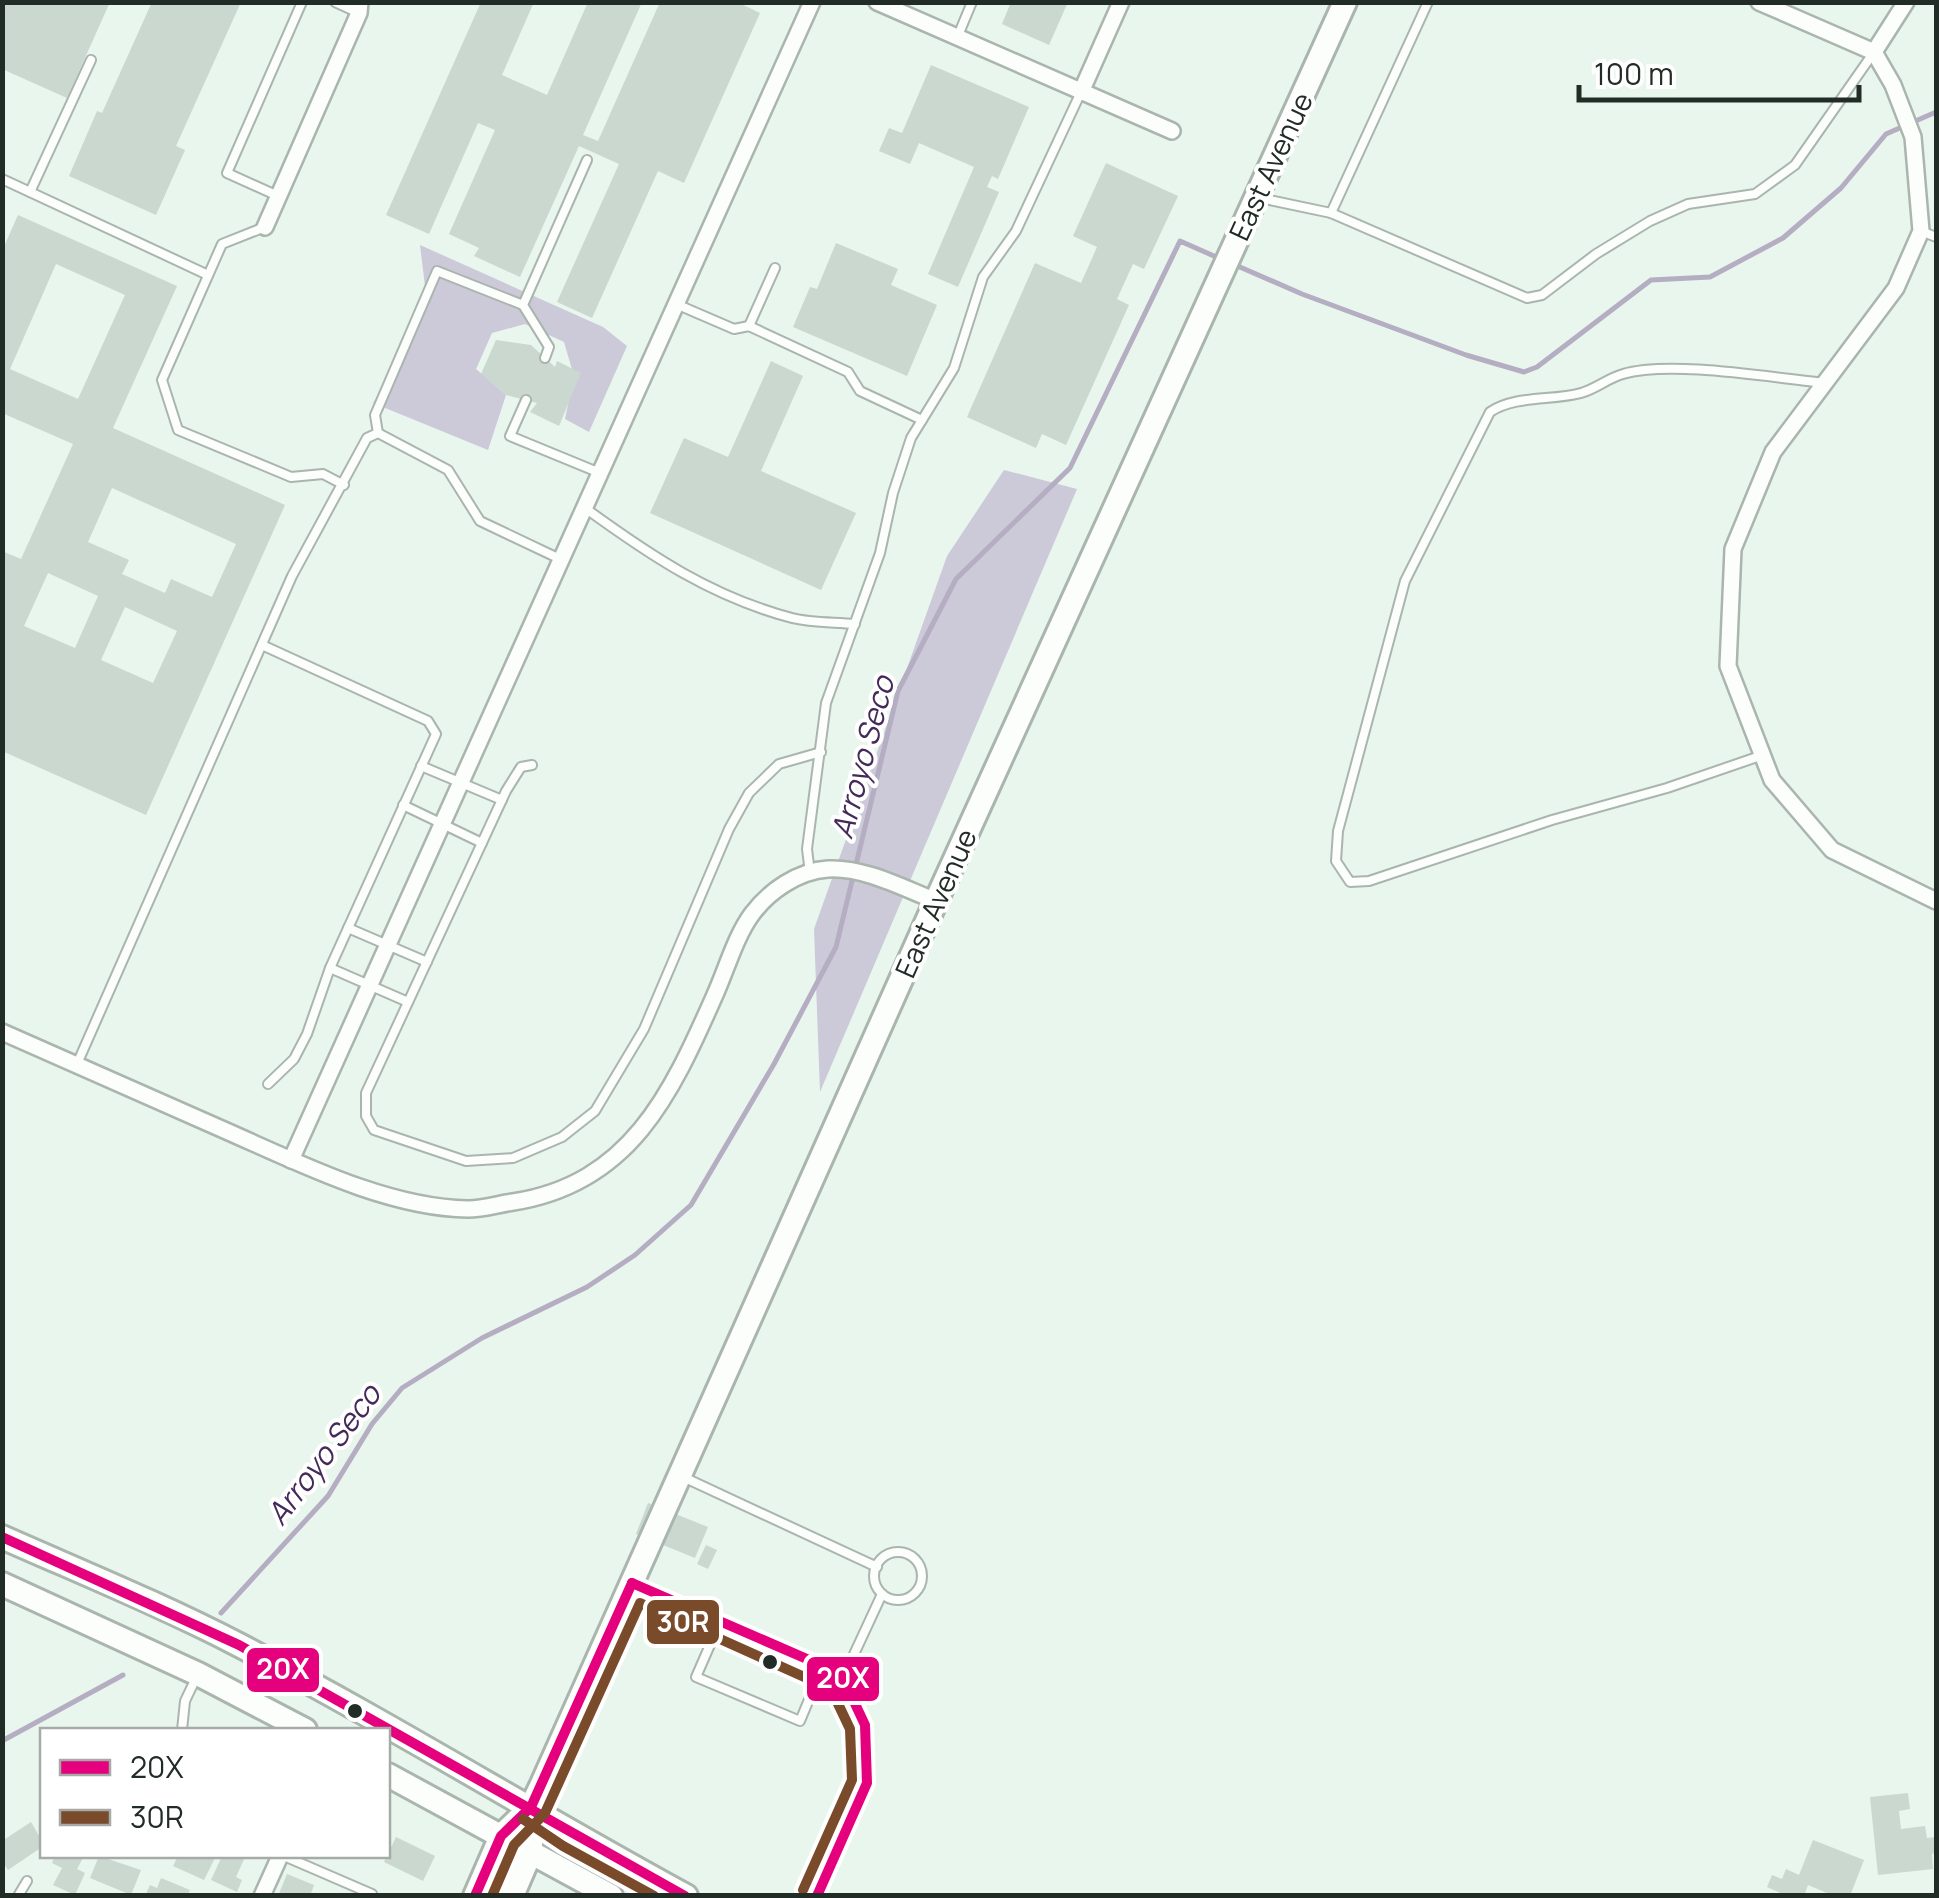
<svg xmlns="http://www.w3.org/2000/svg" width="1939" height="1898" font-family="Manrope,sans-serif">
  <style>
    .forest { fill: #ccc9d9 }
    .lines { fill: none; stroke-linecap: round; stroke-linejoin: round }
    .stream { stroke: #b5adc2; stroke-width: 5 }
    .building { fill: #cad8d0; fill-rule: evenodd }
    .lane-casing { stroke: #aab5ae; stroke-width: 12 }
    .street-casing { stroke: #aab5ae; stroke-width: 20 }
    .secondary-casing { stroke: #aab5ae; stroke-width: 28 }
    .lane { stroke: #fcfefc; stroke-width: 8 }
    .street { stroke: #fcfefc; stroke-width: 15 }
    .secondary { stroke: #fcfefc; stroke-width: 22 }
    .bus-1-casing { stroke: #fff; stroke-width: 18 }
    .bus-2-casing { stroke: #fff; stroke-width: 18 }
    .bus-1 { stroke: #e5007d; stroke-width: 10 }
    .bus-2 { stroke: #7a4b2a; stroke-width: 10 }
    .bus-dot { fill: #222c26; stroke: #fff; stroke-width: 4 }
    .labels { text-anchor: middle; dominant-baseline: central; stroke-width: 8; stroke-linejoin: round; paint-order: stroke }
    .street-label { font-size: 28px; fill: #222c26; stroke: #fff }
    .water-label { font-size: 30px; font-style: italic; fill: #432a59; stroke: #fff }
    .line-badge { stroke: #fff; stroke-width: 4 }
    .badge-label { font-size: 28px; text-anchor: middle; font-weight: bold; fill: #fff }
  </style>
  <rect width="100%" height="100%" fill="#e8f6ed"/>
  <g class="forest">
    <polygon points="420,245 603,327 627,346 589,432 565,419 574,376 564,342 525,324 492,333 476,369 506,395 488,450 373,403 399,364 427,302"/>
    <polygon points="1004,470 1077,489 820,1092 814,929 947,556"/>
  </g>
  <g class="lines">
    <g class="stream">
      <polyline points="1233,264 1302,294 1466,355 1524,372 1537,367 1651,280 1710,277 1783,238 1841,188 1886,134 1936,112"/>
      <polyline points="221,1613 328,1496 372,1424 402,1388 482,1338 587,1287 635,1255 691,1205 774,1064 836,947 898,691 956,579 1070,468 1180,241 1223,260"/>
      <polyline points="2,1741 123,1675"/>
    </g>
  </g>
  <g class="building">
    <polygon points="2,2 110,2 67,98 2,69"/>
    <polygon points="152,2 241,2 176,146 185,150 156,215 69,176 97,111 102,113"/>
    <polygon points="481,2 534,2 502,75 547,95 588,2 642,2 583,135 598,141 660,2 737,2 760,13 684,183 658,171 592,318 557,302 619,164 579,146 520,277 474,256 479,248 449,234 495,130 478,123 429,234 386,215"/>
    <polygon points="1011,2 1068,2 1049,45 1002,24"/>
    <polygon points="931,65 1029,107 998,179 992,176 987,187 999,192 958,287 928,274 974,167 919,143 910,164 879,151 889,128 902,133"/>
    <polygon points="1106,163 1178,196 1144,269 1133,264 1117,299 1129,305 1066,445 1042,434 1036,448 967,417 1035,263 1081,283 1097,247 1073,236"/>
    <path d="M 18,215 L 177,286 L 113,428 L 285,505 L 146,815 L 2,751 L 2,551 L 21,559 L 73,444 L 2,413 L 2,251 ZM 56,264 L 125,295 L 78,399 L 10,369 ZM 112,488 L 236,544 L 212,597 L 171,579 L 165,593 L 122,574 L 129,560 L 88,542 ZM 48,573 L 98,596 L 75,648 L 24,626 ZM 125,607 L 177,631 L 153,683 L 101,660 Z"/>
    <polygon points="836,243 898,269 891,285 937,305 907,376 793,327 810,287 817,289"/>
    <polygon points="496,340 531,345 555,367 557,361 581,373 559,426 530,412 537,403 506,395 481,374"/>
    <polygon points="771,361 803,376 761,471 856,513 821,590 650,513 684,438 728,457"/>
    <polygon points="648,1503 708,1527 695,1558 636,1534"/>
    <polygon points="706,1545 717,1550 708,1569 697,1564"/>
    <polygon points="1908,1793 1910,1809 1899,1811 1901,1829 1925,1826 1927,1838 1936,1837 1936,1853 1932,1854 1933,1869 1878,1875 1870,1797"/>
    <polygon points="31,1822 42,1841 42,1847 8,1870 2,1861 2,1841"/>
    <polygon points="396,1837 435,1856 423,1881 384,1862"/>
    <polygon points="1813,1840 1864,1860 1850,1896 1834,1896 1808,1885 1804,1896 1787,1896 1767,1887 1772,1875 1782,1879 1786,1869 1799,1875"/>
    <polygon points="55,1856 84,1856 77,1869 85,1873 75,1895 53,1885 62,1868 52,1863"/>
    <polygon points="99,1856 141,1870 131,1895 90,1878"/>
    <polygon points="178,1856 216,1856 204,1880 173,1866"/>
    <polygon points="222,1856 245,1857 236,1877 242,1880 237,1892 211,1880"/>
    <polygon points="287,1874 314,1885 310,1896 278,1896"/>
    <polygon points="161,1878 190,1890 187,1896 145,1896 150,1885 157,1888"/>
  </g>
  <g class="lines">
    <defs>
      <g id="lane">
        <polyline points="335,2 359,13"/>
        <polyline points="957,38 972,2"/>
        <polyline points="91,60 30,192 208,275"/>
        <polyline points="2,179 30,192"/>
        <polyline points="278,196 227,173 302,2"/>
        <polyline points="1260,198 1331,213 1527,298 1542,295 1596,254 1650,221 1688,204 1755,194 1795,165 1874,52"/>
        <polyline points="1331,213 1428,2"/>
        <polyline points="265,227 222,244 162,380 178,430 291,477 323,474 344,485"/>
        <polyline points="1921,231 1936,237"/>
        <polyline points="676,304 734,329 749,326 848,372 860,391 922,420"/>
        <polyline points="749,326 775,268"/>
        <polyline points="545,358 549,347 523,305 587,160"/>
        <polyline points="526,400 510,436 600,473"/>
        <polyline points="378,433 375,415 437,271 523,305"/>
        <path d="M 585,508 C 651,556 712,597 792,618 C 812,623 835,622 855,624"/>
        <polyline points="262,645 428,721 436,734 330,968 307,1034 294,1059 268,1084"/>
        <path d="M 1763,755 L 1667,788 L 1552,820 L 1369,881 L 1350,882 L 1336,861 L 1338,831 L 1405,581 L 1490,412 C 1515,395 1552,401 1581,393 C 1596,389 1608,378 1623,374 C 1671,360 1773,378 1825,383"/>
        <polyline points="532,765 521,767 506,791 366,1093 366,1116 374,1130 466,1161 513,1158 562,1137 595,1111 644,1029 729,829 749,793 779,764 821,752"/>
        <polyline points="421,766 502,800"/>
        <polyline points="403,805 482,843"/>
        <polyline points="810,873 807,849 826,703 880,553 893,493 911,438 954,368 983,277 1016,231 1081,92"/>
        <polyline points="348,928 427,962"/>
        <polyline points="330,968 408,1002"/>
        <polyline points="77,1064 292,576 367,438 378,433 448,470 480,521 560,559"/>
        <polyline points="681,1476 877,1567"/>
        <circle cx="898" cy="1576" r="24"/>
        <polyline points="635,1585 823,1666 843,1678 865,1725 867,1783 817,1896"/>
        <polyline points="720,1622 696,1677 800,1721 823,1666"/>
        <polyline points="843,1678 882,1594"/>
        <polyline points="182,1730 185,1701 196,1678"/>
        <polyline points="284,1856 372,1894"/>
        <polyline points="18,1896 27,1881"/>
      </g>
      <g id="street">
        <polyline points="877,2 1172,131"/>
        <polyline points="1759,2 1874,52"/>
        <polyline points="1906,2 1874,52 1893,85 1913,137 1921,231 1896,288 1773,452 1733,549 1728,666 1772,780 1832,850 1936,901"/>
        <polyline points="1081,92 1121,2"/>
        <polyline points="265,227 359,13 360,2"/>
        <path d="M 2,1032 C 76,1064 150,1097 224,1130 C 297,1162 387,1208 468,1209 C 483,1209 499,1204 513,1202 C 630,1184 671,1094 714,997 C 726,971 735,937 752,914 C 769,891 798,871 828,869 C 864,867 903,888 936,901"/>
        <polyline points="291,1160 812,2"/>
        <polyline points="262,1896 280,1856"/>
      </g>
      <g id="secondary">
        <path d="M 2,1537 C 81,1572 162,1605 239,1645 C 391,1724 535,1814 686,1896"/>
        <polyline points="2,1584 198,1674 305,1730"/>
        <polyline points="388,1775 611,1896"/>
        <polyline points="475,1896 501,1836 531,1807 542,1784 936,901 1345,2"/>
        <polyline points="512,1896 531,1852 531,1807"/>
      </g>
    </defs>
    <use href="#lane" class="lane-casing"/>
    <use href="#street" class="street-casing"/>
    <use href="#secondary" class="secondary-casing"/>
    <use href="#lane" class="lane"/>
    <use href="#street" class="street"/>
    <use href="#secondary" class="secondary"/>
    <defs>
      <g id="bus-1">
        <polyline points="2,1537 239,1645 685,1896"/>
        <polyline points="632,1583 823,1666 843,1678 865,1725 867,1783 817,1896"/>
        <polyline points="475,1896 501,1836 531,1807 632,1583"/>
      </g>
      <g id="bus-2">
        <polyline points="523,1819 563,1846 654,1896"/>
        <polyline points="492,1896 514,1845 545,1813 640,1603 831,1689 850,1729 852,1780 803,1890"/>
      </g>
    </defs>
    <use href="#bus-1" class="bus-1-casing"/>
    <use href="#bus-2" class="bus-2-casing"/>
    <use href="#bus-1" class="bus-1"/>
    <use href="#bus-2" class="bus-2"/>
  </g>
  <g class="bus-dot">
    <circle cx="770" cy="1662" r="9"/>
    <circle cx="355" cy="1711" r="9"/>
  </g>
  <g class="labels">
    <g class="street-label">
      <text transform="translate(1270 166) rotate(-65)">East Avenue</text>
      <text transform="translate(935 903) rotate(-66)">East Avenue</text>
    </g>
    <g class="water-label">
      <text transform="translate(862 757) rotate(-75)">Arroyo Seco</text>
      <text transform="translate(323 1454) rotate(-53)">Arroyo Seco</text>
    </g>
  </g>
  <g class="line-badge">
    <rect x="645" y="1598" width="76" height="48" rx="10" fill="#7a4b2a"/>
    <rect x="245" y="1646" width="76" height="48" rx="10" fill="#e5007d"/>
    <rect x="805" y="1655" width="76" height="48" rx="10" fill="#e5007d"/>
  </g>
  <g class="badge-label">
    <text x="683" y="1632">30R</text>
    <text x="283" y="1679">20X</text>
    <text x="843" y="1688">20X</text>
  </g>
  <rect width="1939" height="1898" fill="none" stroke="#222c26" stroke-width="10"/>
  <rect x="40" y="1728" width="350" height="130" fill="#ffffff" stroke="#a7aba8" stroke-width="2.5"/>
  <rect x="60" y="1760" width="50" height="15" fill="#e5007d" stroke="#a7aba8" stroke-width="2.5"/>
  <text x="130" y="1778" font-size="30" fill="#222c26">20X</text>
  <rect x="60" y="1810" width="50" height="15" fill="#7a4b2a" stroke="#a7aba8" stroke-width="2.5"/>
  <text x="130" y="1828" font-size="30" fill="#222c26">30R</text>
  <path d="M1579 85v15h280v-15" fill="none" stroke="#222c26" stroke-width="5"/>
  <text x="1594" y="85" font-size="30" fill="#222c26" stroke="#ffffff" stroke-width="8" paint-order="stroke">100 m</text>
</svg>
